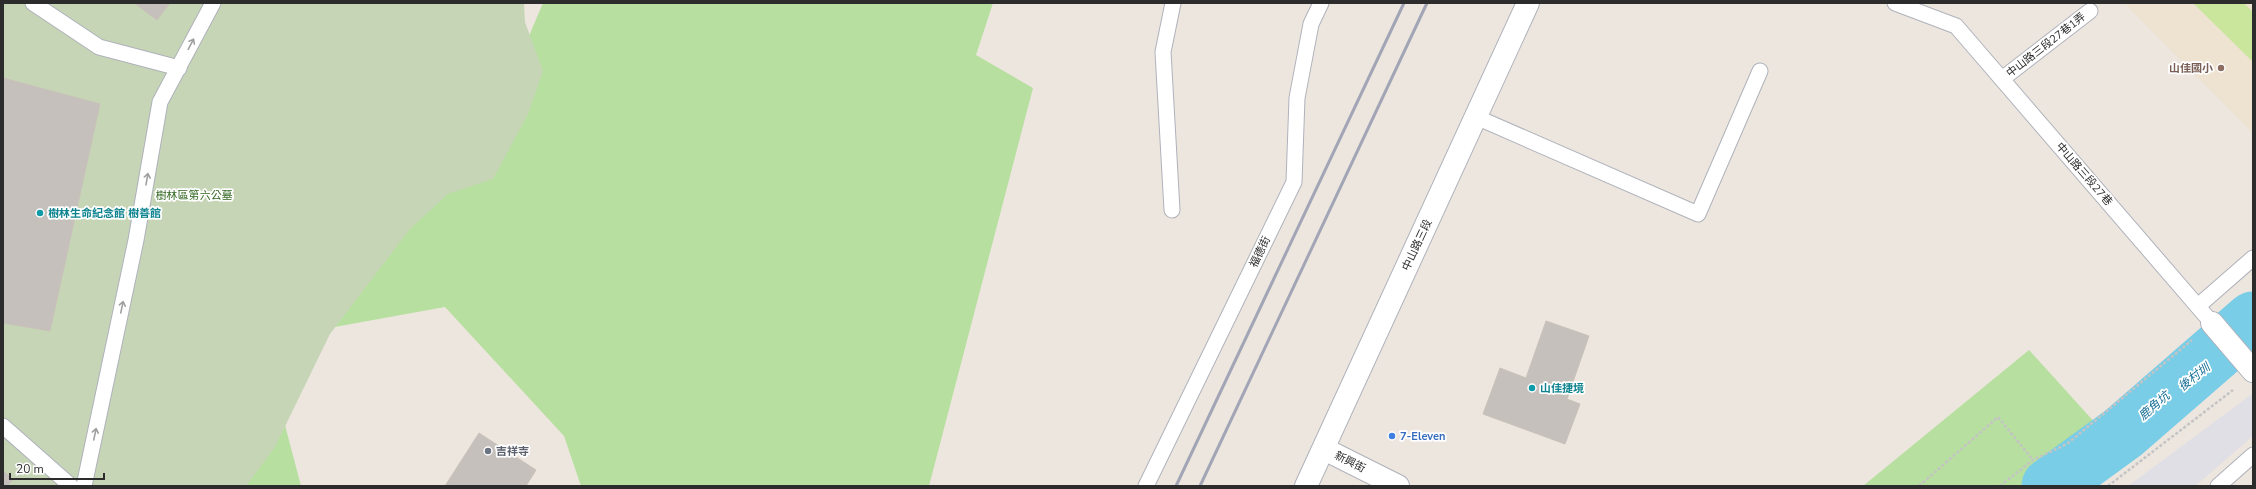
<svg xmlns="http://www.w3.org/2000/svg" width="2256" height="489" font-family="'Nunito Sans','Noto Sans TC',sans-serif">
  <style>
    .industrial { fill: #e1dfe6 }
    .education { fill: #ede3d0 }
    .green { fill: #b7df9f }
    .cemetery { fill: #c7d5b7 }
    .pitch { fill: #c9e69c }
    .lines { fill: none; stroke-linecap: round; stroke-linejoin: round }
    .stream { stroke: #79cde7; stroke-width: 9 }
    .river { stroke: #79cde7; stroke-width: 57 }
    .building { fill: #c5c0bb; stroke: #c8c2b9 }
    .service-casing { stroke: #afb2bb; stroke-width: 17 }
    .minor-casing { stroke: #afb2bb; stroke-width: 24 }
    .secondary-casing { stroke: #afb2bb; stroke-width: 24 }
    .path { stroke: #c4c4c4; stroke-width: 2.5; stroke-dasharray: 3 2; stroke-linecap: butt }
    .service { stroke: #fff; stroke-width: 15 }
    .minor { stroke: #fff; stroke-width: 22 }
    .secondary { stroke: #fff; stroke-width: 22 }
    .rail { stroke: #a2a5b5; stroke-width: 3 }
    .oneway { stroke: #a0a0a0 }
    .education-dot { fill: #8d6e63; stroke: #fff; stroke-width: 1.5 }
    .culture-dot { fill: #0f9aa8; stroke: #fff; stroke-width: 1.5 }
    .shop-dot { fill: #3f7fe0; stroke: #fff; stroke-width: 1.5 }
    .worship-dot { fill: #6b7280; stroke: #fff; stroke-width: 1.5 }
    .labels { text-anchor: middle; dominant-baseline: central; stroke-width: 3.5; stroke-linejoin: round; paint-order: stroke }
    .street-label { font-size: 11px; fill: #2c2c2c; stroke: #fff }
    .education-label { font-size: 11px; font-weight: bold; fill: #785e54; stroke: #fff; text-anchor: end }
    .park-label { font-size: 11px; fill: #30651f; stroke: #fff }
    .culture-label { font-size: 11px; font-weight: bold; fill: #0d838f; stroke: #fff; text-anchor: start }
    .shop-label { font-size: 11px; font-weight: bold; fill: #366cbe; stroke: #fff; text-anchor: start }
    .worship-label { font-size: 11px; font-weight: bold; fill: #5b616d; stroke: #fff; text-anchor: start }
    .water-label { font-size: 12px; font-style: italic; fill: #166e95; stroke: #fff }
  </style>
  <rect width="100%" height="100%" fill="#ede6df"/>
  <polygon class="industrial" points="2252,394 2253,436 2195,486 2128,486"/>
  <polygon class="education" points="2124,3 2253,3 2253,133"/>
  <g class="green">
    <polygon points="543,3 993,3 976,55 1033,88 929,486 581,486 564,436 445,307 268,339 498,109"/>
    <polygon points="2029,350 2127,458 2089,486 1863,486"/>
    <polygon points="271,372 301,486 190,486"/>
  </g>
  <polygon class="cemetery" points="3,3 524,3 525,22 543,71 528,114 493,179 448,194 410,229 330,334 275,447 246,486 3,486"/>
  <polygon class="pitch" points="2193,3 2244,3 2253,12 2253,62"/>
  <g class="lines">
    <polyline class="stream" points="2075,486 2253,346"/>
    <polyline class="river" points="2050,486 2123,433 2253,320"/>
  </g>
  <g class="building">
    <polygon points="134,3 170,3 157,20"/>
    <polygon points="3,78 100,104 50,331 3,323"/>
    <polygon points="1546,321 1589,336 1567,399 1580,404 1565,444 1483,414 1500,368 1526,378"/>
    <polygon points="479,433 536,470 526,486 445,486"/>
    <polygon points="3,470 13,480 7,486 3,486"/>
  </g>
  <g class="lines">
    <defs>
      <g id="service">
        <polyline points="33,3 99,47 179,68"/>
        <polyline points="1895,3 1956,26 2212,323"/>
        <polyline points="2002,79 2090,11"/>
        <polyline points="1476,117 1698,214 1760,71"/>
        <polyline points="1172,210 1163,52 1173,3"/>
        <polyline points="2198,306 2253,258"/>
        <polyline points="3,426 71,486"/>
        <polyline points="84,486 136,240 160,102 213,3"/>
        <polyline points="1146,486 1294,182 1297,98 1311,24 1321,3"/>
        <polyline points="2218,486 2253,455"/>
      </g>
      <g id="minor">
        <polyline points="2212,323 2253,371"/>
        <polyline points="1324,449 1398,486"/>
      </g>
      <polyline id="secondary" points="1306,486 1528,3"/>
    </defs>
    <use href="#service" class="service-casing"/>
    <use href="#minor" class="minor-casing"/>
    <use href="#secondary" class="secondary-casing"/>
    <g class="path">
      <polyline points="1919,486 1998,417 2033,460"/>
      <polyline points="2000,486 2033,460 2067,444 2192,340"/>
      <polyline points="2108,486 2233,390"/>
    </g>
    <use href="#service" class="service"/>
    <use href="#minor" class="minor"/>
    <use href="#secondary" class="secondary"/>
    <g class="rail">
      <polyline points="1176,486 1404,3"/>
      <polyline points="1200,486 1427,3"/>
    </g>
  </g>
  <defs><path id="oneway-shaft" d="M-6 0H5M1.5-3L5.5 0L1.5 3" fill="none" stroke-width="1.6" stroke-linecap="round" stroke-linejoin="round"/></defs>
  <g class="oneway">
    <use href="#oneway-shaft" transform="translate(191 44) rotate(-62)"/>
    <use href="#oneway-shaft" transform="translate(147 179) rotate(-80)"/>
    <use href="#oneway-shaft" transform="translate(122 307) rotate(-78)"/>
    <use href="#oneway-shaft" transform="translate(95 434) rotate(-78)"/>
  </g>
  <circle class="education-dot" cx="2221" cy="68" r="4"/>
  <g class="culture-dot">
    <circle cx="40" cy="213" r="4"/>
    <circle cx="1532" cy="388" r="4"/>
  </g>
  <circle class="shop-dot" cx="1392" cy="436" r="4"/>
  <circle class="worship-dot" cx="488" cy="451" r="4"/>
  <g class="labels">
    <g class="street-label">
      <text transform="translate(2046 45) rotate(-38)">中山路三段27巷1弄</text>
      <text transform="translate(2084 174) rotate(49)">中山路三段27巷</text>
      <text transform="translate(1417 245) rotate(-65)">中山路三段</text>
      <text transform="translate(1260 252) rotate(-64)">福德街</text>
      <text transform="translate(1350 462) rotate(27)">新興街</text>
    </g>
    <g class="education-label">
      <text x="2213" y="68">山佳國小</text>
    </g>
    <g class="park-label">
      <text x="194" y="195">樹林區第六公墓</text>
    </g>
    <g class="culture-label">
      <text x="48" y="213">樹林生命紀念館 樹善館</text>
      <text x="1540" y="388">山佳捷境</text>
    </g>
    <g class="shop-label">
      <text x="1400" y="436">7-Eleven</text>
    </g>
    <g class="worship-label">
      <text x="496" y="451">吉祥寺</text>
    </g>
    <g class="water-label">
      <text transform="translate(2194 377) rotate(-38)">後村圳</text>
      <text transform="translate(2154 406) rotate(-41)">鹿角坑</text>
    </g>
  </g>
  <rect width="2256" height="489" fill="none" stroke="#2c2c2c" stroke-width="8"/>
  <path d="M10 473v6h94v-6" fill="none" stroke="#2c2c2c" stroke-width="2"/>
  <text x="16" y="473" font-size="12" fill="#2c2c2c" stroke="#ffffff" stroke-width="3" paint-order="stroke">20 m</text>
</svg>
